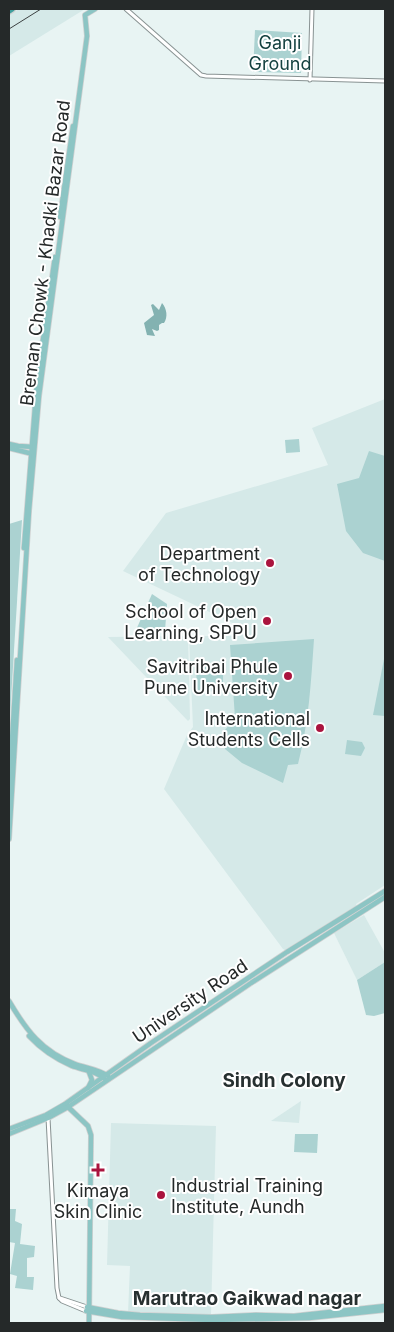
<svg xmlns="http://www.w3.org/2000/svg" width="394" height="1332" font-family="Inter,sans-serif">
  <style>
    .built { fill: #d5e9e8 }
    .green { fill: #abd2d1 }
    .water { fill: #83b2b1 }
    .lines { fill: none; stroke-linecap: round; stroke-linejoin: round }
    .minor-casing { stroke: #889292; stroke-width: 5 }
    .major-casing { stroke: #cfd0d0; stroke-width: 6 }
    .highway-casing { stroke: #cfd0d0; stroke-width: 8 }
    .minor { stroke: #fff; stroke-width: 3 }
    .major { stroke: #8cc5c4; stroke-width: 4.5 }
    .highway { stroke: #3f9f9d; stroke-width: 5.5 }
    .rail { stroke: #3c4141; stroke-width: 1 }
    .poi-dot { fill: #aa143e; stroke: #fff; stroke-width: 2 }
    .labels { text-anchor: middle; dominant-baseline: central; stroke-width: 4; stroke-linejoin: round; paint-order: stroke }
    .park-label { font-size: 18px; fill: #154241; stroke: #fff }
    .street-label { font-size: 18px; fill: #252929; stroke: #fff }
    .poi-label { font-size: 18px; fill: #252929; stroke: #fff; text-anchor: end }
    .neighbourhood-label { font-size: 19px; font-weight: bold; fill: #273030; stroke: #fff }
  </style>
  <rect width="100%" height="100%" fill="#e8f4f3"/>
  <g class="built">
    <polygon points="19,9 85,9 9,56 9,15"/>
    <polygon points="385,399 385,885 356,904 357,907 287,951 283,949 164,789 187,735 193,727 189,636 238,636 241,627 123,571 166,513 328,465 312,428"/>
    <polygon points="188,636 190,719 188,721 108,637"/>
    <polygon points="364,915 385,953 385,962 357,980 334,933"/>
    <polygon points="301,1101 299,1123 271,1121"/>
    <polygon points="111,1123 216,1126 211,1315 128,1313 130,1266 107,1265"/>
  </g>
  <g class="green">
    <polygon points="255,30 302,33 301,73 253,72"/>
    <polygon points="299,439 300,452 286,453 285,440"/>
    <polygon points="369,451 385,456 385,561 363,553 346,531 337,484 359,478"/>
    <polygon points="22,520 9,732 9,524"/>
    <polygon points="152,594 167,604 165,631 136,630"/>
    <path d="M 314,639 C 311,682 309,722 298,764 L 288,765 L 283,783 L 242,763 L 225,749 L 225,730 L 235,718 L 230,645 Z"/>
    <polygon points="384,659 385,659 385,716 373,715"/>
    <polygon points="223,664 223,691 197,692 196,665"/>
    <polygon points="347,740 362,742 365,748 361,756 345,754"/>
    <polygon points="385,962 385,1013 374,1016 366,1015 357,980"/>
    <polygon points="295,1134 318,1134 317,1153 294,1152"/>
    <polygon points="9,1209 16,1209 15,1221 22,1224 20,1244 35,1246 34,1257 27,1258 27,1277 34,1277 33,1290 15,1288 17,1276 10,1274 15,1243 9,1242"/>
  </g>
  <path class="water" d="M 162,303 C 167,309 168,317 164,323 L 162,323 L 159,325 L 159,330 L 157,331 L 152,329 L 155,336 L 147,335 L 144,323 L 154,315 L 151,305 L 153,304 L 159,310 Z"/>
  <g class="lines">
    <defs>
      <g id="minor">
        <polyline points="126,9 201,75 206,76 385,81"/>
        <polyline points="310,80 312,9"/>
        <polyline points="48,1118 57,1288 59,1298"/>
        <polyline points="59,1298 62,1301 86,1311"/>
        <polyline points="60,1298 87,1307"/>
      </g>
      <g id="major">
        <polyline points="60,217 73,126"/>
        <polyline points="9,444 18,446 34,447"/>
        <polyline points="9,448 33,454"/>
        <polyline points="24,548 37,381 55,257"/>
        <polyline points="9,788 17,660"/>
        <polyline points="9,839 29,511 39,396 87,36 85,15 95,9"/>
        <path d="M 9,1001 C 26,1030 42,1052 75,1064 C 86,1068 98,1069 108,1076"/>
        <path d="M 29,1036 C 41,1049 56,1059 72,1066 C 83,1070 97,1071 106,1080"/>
        <polyline points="88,1088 92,1080 89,1072"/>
        <polyline points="66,1105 88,1126 91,1135 89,1323"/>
        <polyline points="9,1129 46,1115 65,1104 151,1043 287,952 385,891"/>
        <polyline points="9,1134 48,1118 68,1107 251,983 385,897"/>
        <polyline points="87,1307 118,1313 140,1315 212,1317 256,1315 294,1316 385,1306"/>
        <polyline points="86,1311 122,1317 213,1320 309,1318 385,1310"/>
      </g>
      <polyline id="highway" points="9,11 12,9"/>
    </defs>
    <use href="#minor" class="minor-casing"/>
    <use href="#major" class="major-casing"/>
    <use href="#highway" class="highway-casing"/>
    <use href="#minor" class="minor"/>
    <use href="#major" class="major"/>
    <use href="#highway" class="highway"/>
    <polyline class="rail" points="9,29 41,9"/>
  </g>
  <g class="poi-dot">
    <circle cx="270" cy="563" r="5"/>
    <circle cx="267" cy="621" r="5"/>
    <circle cx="288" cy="676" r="5"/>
    <circle cx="320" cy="728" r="5"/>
    <path d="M95.5 1162.5h5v5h5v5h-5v5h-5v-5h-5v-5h5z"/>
    <circle cx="161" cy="1195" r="5"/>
  </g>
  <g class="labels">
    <g class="park-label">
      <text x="280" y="42">Ganji<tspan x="280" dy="21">Ground</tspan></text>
    </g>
    <g class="street-label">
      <text transform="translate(45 253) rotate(-83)">Breman Chowk - Khadki Bazar Road</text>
      <text transform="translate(190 1001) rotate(-34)">University Road</text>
    </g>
    <g class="poi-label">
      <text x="260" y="553">Department<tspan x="260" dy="21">of Technology</tspan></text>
      <text x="257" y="611">School of Open<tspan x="257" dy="21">Learning, SPPU</tspan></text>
      <text x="278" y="666">Savitribai Phule<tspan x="278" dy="21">Pune University</tspan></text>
      <text x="310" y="718">International<tspan x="310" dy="21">Students Cells</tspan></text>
      <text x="171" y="1185" text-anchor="start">Industrial Training<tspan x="171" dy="21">Institute, Aundh</tspan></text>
      <text x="98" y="1190" text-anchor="middle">Kimaya<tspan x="98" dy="21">Skin Clinic</tspan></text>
    </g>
    <g class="neighbourhood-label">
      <text x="284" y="1080">Sindh Colony</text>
      <text x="247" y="1298">Marutrao Gaikwad nagar</text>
    </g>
  </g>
  <rect width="394" height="1332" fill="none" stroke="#252929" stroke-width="20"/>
</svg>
